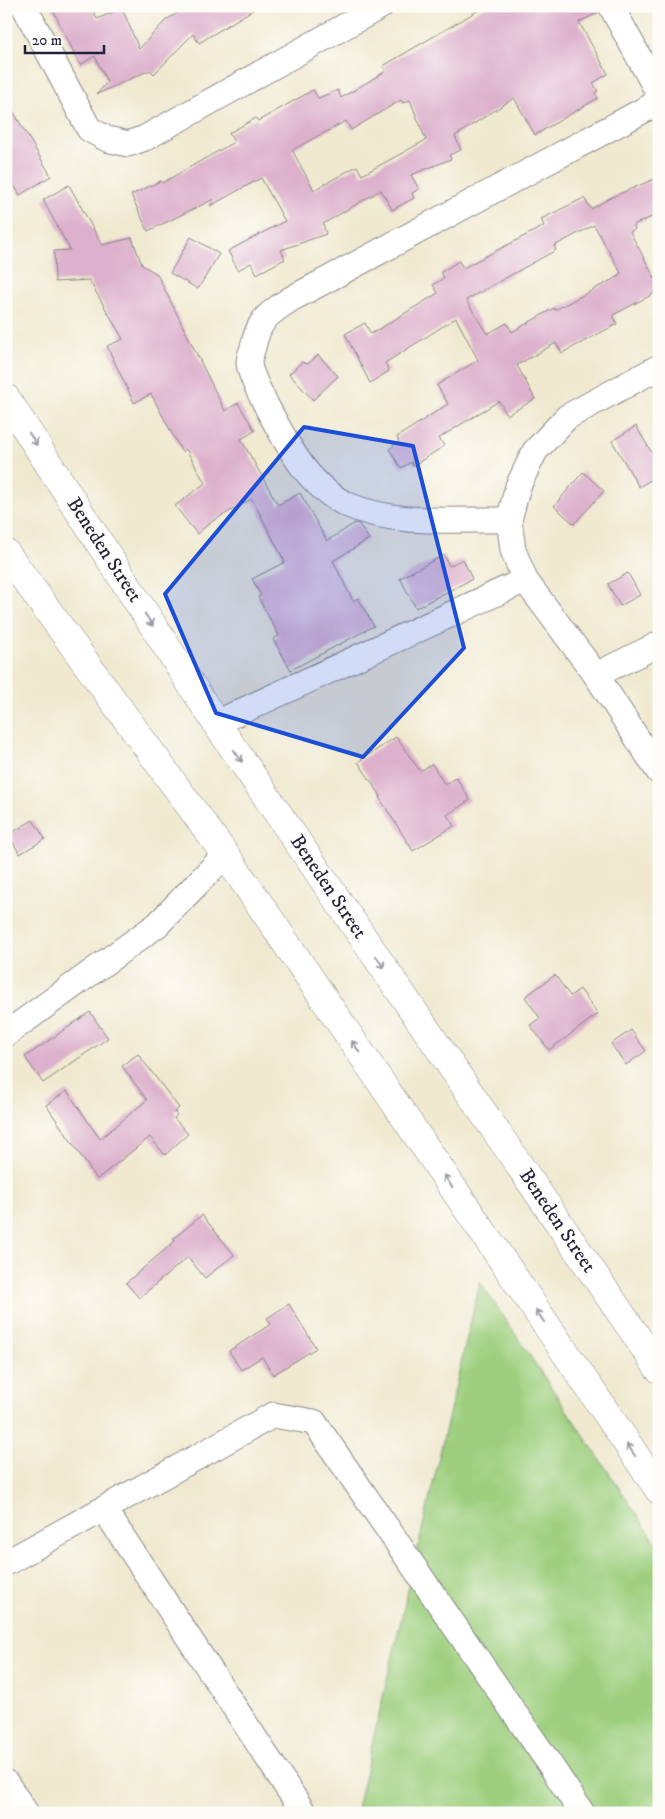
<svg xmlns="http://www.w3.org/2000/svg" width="665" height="1819" font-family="'IM FELL DW Pica',serif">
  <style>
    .green { fill: #9dcf7e; stroke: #60785c }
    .building { fill: #ddb1cd; fill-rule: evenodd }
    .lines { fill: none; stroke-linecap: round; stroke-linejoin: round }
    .street-casing { stroke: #898686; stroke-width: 27 }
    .secondary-casing { stroke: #898686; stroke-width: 29 }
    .street { stroke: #fff; stroke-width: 25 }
    .secondary { stroke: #fff; stroke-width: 28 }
    .oneway { stroke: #9c9ca7 }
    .marked { fill: #1d4ed8; fill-opacity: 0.2; stroke: #1d4ed8; stroke-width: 4; stroke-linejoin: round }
    .labels { text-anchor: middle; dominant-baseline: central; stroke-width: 4; stroke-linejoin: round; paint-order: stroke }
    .street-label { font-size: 20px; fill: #22223b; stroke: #fdfcf7 }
  </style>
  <rect width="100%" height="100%" fill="#fdfcf7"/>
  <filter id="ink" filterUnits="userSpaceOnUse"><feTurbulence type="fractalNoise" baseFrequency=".02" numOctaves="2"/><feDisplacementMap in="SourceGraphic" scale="10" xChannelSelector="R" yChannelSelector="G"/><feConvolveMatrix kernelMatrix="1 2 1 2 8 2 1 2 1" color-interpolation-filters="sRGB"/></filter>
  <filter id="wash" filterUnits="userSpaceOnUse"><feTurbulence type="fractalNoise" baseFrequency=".0096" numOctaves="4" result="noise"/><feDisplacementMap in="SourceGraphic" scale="20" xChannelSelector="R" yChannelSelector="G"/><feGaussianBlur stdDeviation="1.12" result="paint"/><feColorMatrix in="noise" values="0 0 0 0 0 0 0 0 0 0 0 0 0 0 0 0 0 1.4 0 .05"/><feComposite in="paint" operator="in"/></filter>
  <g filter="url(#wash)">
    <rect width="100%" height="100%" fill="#f0e9d0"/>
    <polygon class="green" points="480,1282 659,1547 659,1813 356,1813"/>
    <g id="blocks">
      <g class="building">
        <polygon points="51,6 91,6 97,19 122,8 139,49 166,20 189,6 259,6 199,43 193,34 154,74 150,70 97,94 107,82 95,56 80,65"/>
        <path d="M 486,6 L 597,6 L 598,13 L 579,22 L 608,74 L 593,83 L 598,91 L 595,93 L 598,98 L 535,135 L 514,98 L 455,136 L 461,150 L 449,155 L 451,159 L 411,175 L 419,189 L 412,193 L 414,198 L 392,210 L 381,190 L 323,224 L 326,234 L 281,250 L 285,259 L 257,274 L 251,263 L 238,270 L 228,251 L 285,221 L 261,178 L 210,206 L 214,199 L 148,231 L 131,195 L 161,181 L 162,183 L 234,142 L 229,133 L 256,118 L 258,121 L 313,90 L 318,98 L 338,90 L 341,98 L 386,71 L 383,66 ZM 401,100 L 403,103 L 410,100 L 426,140 L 362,175 L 357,166 L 314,190 L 292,150 L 346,121 L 351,130 Z"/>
        <polygon points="6,99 51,176 20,195 6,172"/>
        <path d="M 659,177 L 659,214 L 633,225 L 635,229 L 630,232 L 659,286 L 659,291 L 613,315 L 617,324 L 562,353 L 556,343 L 517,365 L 535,399 L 507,415 L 499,401 L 439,438 L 444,446 L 413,466 L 411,462 L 401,468 L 389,449 L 399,442 L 397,437 L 448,404 L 437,385 L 478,360 L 456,318 L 385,363 L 389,371 L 370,383 L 345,334 L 365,323 L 371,334 L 438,293 L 433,285 L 444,278 L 441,272 L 459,261 L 463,268 L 544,226 L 541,219 L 584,198 L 591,209 L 612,197 ZM 594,225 L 621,273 L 618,275 L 619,276 L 555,310 L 554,308 L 512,332 L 507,323 L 487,334 L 466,300 L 556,250 L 554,246 Z"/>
        <polygon points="69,185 102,245 132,238 142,265 157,274 225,411 238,403 255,431 241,439 278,505 300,493 327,541 355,523 359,524 369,539 333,561 353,601 358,598 374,626 291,670 273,639 279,636 258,597 261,595 252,579 285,562 252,499 211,522 197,534 175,506 205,483 186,449 182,452 151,394 134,403 107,346 123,339 89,280 55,282 54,251 70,250 43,200"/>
        <polygon points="191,237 219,254 198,289 170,273"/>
        <polygon points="318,355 338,376 313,400 289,374 302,362 308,364"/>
        <polygon points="636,426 659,465 659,475 639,487 612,441"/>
        <polygon points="583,472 604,491 574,524 554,506"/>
        <polygon points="444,555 449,566 463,559 472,579 416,608 400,578"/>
        <polygon points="628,573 640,595 620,606 608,584"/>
        <polygon points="396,737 420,771 432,764 445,785 456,777 470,800 447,815 454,826 413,851 379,797 381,796 358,762"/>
        <polygon points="33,820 45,839 20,854 8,835"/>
        <polygon points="555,975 570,996 580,989 598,1014 549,1050 530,1025 540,1018 525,997"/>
        <polygon points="90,1012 108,1038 43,1083 25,1057"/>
        <polygon points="631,1030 646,1051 626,1065 611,1044"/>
        <polygon points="138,1054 179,1108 174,1112 177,1115 174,1118 188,1134 165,1155 150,1137 97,1179 46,1105 67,1091 100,1139 147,1100 122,1066"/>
        <polygon points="202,1215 234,1255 205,1278 188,1257 139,1298 126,1283 175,1241 173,1239"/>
        <polygon points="289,1304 316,1348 273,1375 262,1357 241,1370 229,1351 271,1324 267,1318"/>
      </g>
    </g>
  </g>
  <g filter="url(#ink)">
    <use href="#blocks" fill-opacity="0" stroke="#898686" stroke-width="1"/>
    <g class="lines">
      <defs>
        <g id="street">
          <polyline points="24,6 89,129 107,139 128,144 145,138 381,6"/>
          <polyline points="611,6 659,94"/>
          <polyline points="659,367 567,417 535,451 518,486 509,520 513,550 525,580 596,675 659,772"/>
          <path d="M 509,520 C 457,519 396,526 348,505 C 308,487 287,444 267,407 C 262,397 249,373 249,362 C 249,357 252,352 253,347 C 259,319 268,314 291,299 L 659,102"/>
          <polyline points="596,675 659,644"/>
          <polyline points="216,723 525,580"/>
          <polyline points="6,1034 157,925 225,855"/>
          <polyline points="104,1509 304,1813"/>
          <polyline points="6,1563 273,1415 314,1422 547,1760 582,1813"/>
          <polyline points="6,1783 26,1813"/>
        </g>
        <g id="secondary">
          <polyline points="6,398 216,723 659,1369"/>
          <polyline points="6,553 232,864 659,1490"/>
        </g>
      </defs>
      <use href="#street" class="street-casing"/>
      <use href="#secondary" class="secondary-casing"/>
      <use href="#street" class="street"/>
      <use href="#secondary" class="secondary"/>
    </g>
    <defs><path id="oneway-shaft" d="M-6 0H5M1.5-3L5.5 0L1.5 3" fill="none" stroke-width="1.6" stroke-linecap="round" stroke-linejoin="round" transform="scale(1.25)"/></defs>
    <g class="oneway">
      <use href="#oneway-shaft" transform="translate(33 439) rotate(57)"/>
      <use href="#oneway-shaft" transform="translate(149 620) rotate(57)"/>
      <use href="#oneway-shaft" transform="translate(238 756) rotate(56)"/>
      <use href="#oneway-shaft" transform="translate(380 962) rotate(56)"/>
      <use href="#oneway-shaft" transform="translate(356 1047) rotate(-124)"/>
      <use href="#oneway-shaft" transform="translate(448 1181) rotate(-124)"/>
      <use href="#oneway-shaft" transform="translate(540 1316) rotate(-124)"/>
      <use href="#oneway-shaft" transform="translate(631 1450) rotate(-124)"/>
    </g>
  </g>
  <path class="marked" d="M 304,427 L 413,446 L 464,648 L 363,757 L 216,713 L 165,594 Z"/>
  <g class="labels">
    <g class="street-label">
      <text transform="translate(104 550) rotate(57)">Beneden Street</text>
      <text transform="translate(328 887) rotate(56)">Beneden Street</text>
      <text transform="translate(557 1221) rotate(56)">Beneden Street</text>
    </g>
  </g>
  <rect width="665" height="1819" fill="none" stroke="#fdfcf7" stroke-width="25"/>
  <path d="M25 45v8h79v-8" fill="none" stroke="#22223b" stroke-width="2.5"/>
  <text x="32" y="45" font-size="15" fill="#22223b" stroke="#fdfcf7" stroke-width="4" paint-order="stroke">20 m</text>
</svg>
